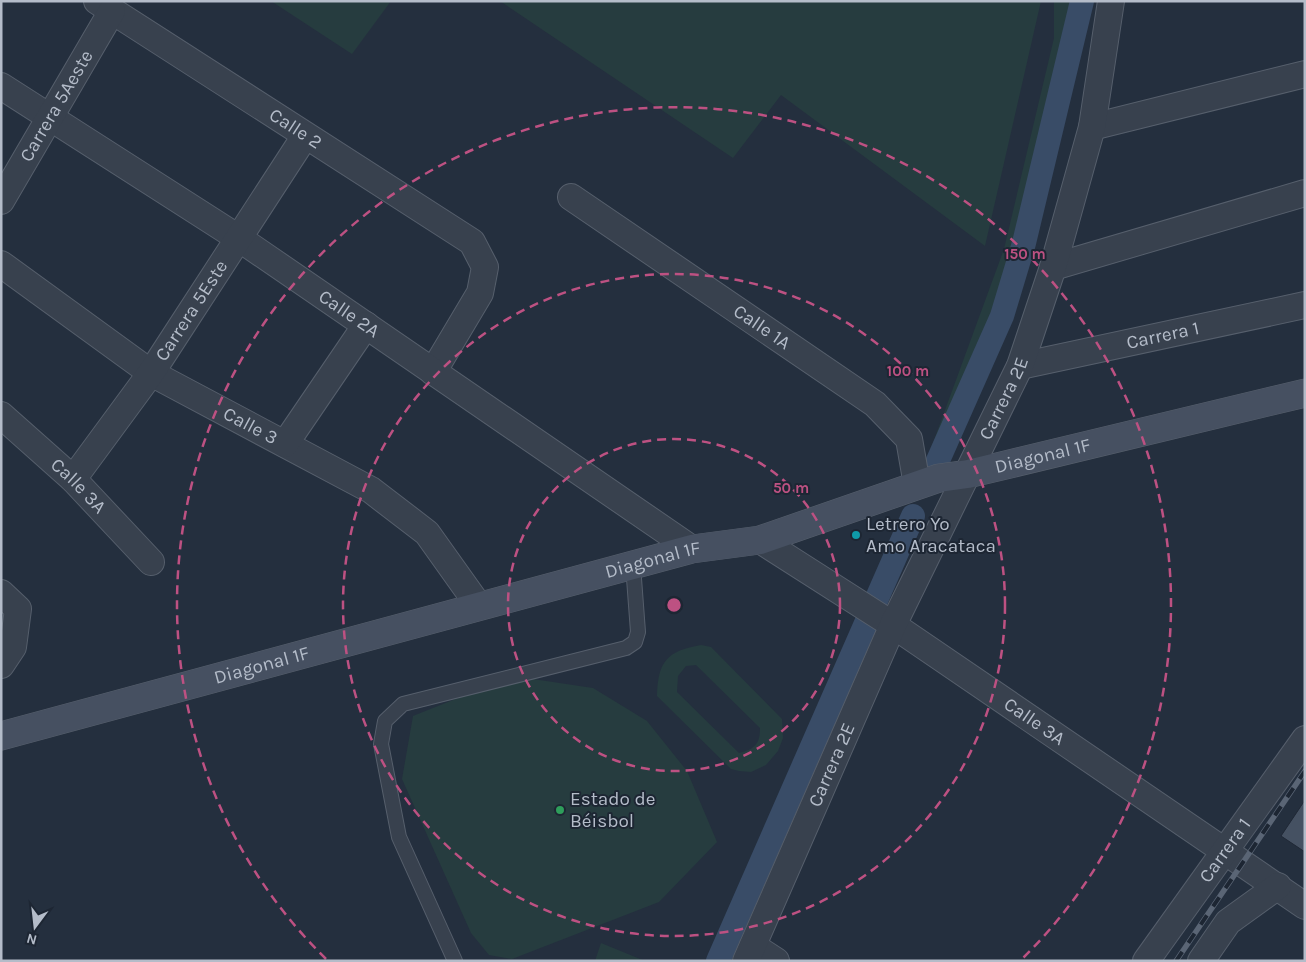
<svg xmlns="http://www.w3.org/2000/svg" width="1306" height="962" font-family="Karla,sans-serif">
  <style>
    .green { fill: #263c3f; fill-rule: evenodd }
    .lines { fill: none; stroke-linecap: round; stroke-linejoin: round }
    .canal { stroke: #394c67; stroke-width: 24 }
    .building { fill: #455162; stroke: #1f2835 }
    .service-casing { stroke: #565f6c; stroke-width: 16 }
    .minor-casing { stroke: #565f6c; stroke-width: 28 }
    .secondary-casing { stroke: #565f6c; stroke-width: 29 }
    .service { stroke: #38414e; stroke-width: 14 }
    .minor { stroke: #38414e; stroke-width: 26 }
    .secondary { stroke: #465061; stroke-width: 28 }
    .rail-casing { stroke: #5a6575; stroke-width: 5.5 }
    .rail { stroke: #1d2633; stroke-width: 4; stroke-dasharray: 11; stroke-linecap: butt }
    .ring { fill: none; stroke: #bd5182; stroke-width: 2.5; stroke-dasharray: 9 6 }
    .culture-dot { fill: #0f9aa8; stroke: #1d2633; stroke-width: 2 }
    .leisure-dot { fill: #2e9e5b; stroke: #1d2633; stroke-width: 2 }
    .labels { text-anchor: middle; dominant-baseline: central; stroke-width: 4; stroke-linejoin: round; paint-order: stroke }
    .street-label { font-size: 19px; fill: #b4bcc9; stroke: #1d2633 }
    .poi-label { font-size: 19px; fill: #b4bcc9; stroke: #1d2633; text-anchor: start }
    .centre { fill: #bd5182; stroke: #1d2633; stroke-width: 2.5 }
    .ring-label { font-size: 15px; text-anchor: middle; font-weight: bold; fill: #bd5182; stroke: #1d2633; stroke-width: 4; stroke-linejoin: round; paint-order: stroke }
  </style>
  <rect width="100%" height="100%" fill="#242f3e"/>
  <g class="green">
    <polygon points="271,1 391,1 352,54"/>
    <polygon points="500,1 1041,1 985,246 781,95 733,158"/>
    <polygon points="1054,1 1088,1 1004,335 947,466 926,462 1004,249 1054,38"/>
    <path d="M 701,645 L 711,647 L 782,719 L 783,738 L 778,751 L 766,765 L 751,772 L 739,771 L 731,769 L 657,696 C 658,661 667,651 701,645 ZM 696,665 L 760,728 C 760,744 755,749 739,753 L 677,692 L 678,676 L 686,666 Z"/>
    <polygon points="513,676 593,688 647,721 687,771 717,842 659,902 512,959 489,955 471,933 402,779 413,716"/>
    <polygon points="601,943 645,961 595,961"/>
  </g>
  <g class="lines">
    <g class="canal">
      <polyline points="932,474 1002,316 1024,243 1082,1"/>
      <polyline points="718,961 913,516"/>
    </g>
  </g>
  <polygon class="building" points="1305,800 1305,852 1281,836"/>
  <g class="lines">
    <defs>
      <polyline id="service" points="455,961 399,837 381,744 385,721 403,704 626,648 635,642 638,632 633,565"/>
      <g id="minor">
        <path id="s1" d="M 97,1 L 472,242 L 485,267 L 480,293 L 433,372"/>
        <path id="s2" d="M 1,86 L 240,239 L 692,549"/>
        <polyline points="1092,127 1305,74"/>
        <path id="s3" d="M 571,197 L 875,404 L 909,439 L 917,485"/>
        <path id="s4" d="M 1,201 L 112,11"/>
        <path id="s5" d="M 1,264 L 151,373 L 371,490 L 427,533 L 479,606"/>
        <polyline points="1053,267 1305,193"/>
        <path id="s6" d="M 1020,366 L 1305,305"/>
        <path id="s7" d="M 1,415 L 73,479 L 151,562"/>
        <polyline points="285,444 366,325"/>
        <path id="s8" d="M 73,479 L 151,373 L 305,136"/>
        <path id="s9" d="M 760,540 L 893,625 L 1305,906"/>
        <polyline points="1,593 18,609 13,647 1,665"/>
        <polyline points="753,946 776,961"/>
        <path id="s10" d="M 746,961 L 893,625 L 1020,366 L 1053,267 L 1092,127 L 1111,1"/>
        <path id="s11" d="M 1146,961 L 1305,739"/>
        <polyline points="1201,961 1228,922 1278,886"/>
      </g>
      <g id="secondary">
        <path id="s12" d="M 1,736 L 692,549 L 760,540 L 939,478 L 968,474 L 1305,393"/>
      </g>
    </defs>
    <use href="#service" class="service-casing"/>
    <use href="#minor" class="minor-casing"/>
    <use href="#secondary" class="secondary-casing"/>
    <use href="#service" class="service"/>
    <use href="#minor" class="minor"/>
    <use href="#secondary" class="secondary"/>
    <defs>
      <polyline id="rail" points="1176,961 1305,771"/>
    </defs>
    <use href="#rail" class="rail-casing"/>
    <use href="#rail" class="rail"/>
  </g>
  <g class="ring">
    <circle cx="674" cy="605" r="166"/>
    <circle cx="674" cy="605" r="331"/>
    <path d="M326 959A497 497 0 1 1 1022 959"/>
  </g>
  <circle class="culture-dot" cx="856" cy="535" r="5"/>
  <circle class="leisure-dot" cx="560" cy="810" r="5"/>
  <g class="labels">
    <g class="street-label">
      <text stroke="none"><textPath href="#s4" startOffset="110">Carrera 5Aeste</textPath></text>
      <text stroke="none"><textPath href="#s1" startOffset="236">Calle 2</textPath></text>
      <text stroke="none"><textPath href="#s8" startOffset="206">Carrera 5Este</textPath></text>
      <text stroke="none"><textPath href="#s2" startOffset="416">Calle 2A</textPath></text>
      <text stroke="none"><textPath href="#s3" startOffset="231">Calle 1A</textPath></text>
      <text stroke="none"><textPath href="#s6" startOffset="146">Carrera 1</textPath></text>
      <text stroke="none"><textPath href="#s10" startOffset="619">Carrera 2E</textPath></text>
      <text stroke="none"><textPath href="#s5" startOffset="298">Calle 3</textPath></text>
      <text stroke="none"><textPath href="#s12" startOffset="1080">Diagonal 1F</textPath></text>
      <text stroke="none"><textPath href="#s7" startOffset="105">Calle 3A</textPath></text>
      <text stroke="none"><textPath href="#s12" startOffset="675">Diagonal 1F</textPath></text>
      <text stroke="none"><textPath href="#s12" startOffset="270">Diagonal 1F</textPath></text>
      <text stroke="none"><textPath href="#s9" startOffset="329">Calle 3A</textPath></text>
      <text stroke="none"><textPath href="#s10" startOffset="214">Carrera 2E</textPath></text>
      <text stroke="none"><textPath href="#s11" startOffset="136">Carrera 1</textPath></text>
    </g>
    <g class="poi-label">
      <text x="866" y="524">Letrero Yo<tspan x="866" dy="22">Amo Aracataca</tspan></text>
      <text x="570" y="799">Estado de<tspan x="570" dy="22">Béisbol</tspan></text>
    </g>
  </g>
  <circle cx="674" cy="605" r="8" class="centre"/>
  <g class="ring-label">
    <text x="1025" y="259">150 m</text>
    <text x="908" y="376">100 m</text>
    <text x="791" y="493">50 m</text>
  </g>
  <rect width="1306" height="962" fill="none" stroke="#b4bcc9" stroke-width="5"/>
  <g transform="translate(35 927) rotate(195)" stroke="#1d2633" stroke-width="4" paint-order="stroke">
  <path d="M0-4L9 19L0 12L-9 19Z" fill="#b4bcc9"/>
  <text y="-8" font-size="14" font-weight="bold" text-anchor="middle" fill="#b4bcc9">N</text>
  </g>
</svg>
